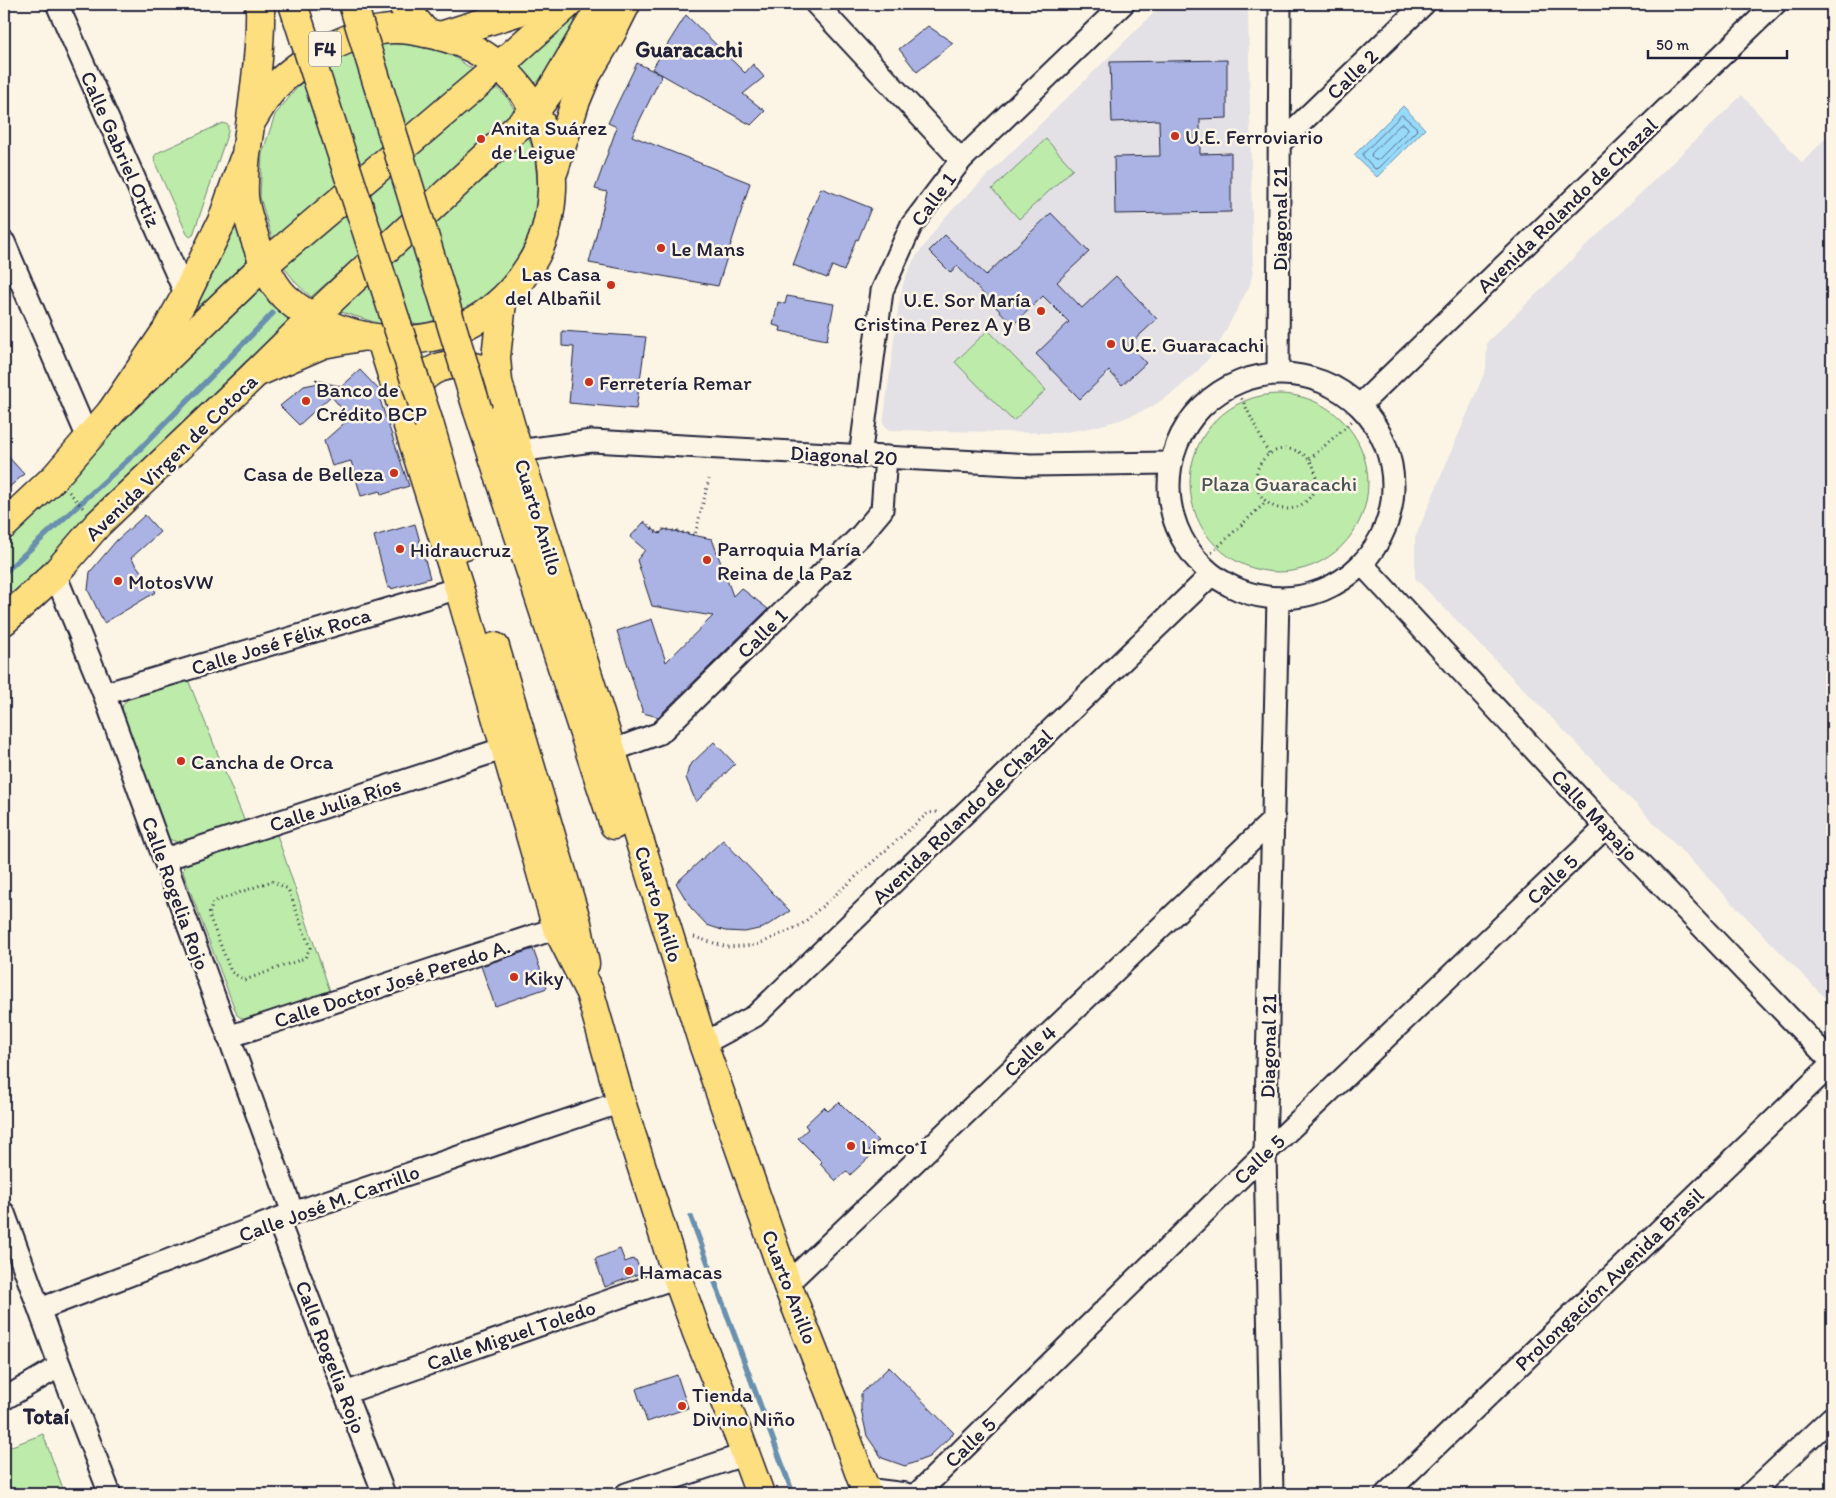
<svg xmlns="http://www.w3.org/2000/svg" width="1836" height="1498" font-family="Itim,sans-serif">
  <style>
    .built { fill: #e3e1e5 }
    .green { fill: #bdeba9; stroke: #708672 }
    .water { fill: #98dafa; stroke: #6990ae }
    .lines { fill: none; stroke-linecap: round; stroke-linejoin: round }
    .shore { stroke: #516c87; stroke-width: 1 }
    .stream { stroke: #6990ae; stroke-width: 5.5 }
    .building { fill: #aab3e4; stroke: #22223b }
    .minor-casing { stroke: #22223b; stroke-width: 25 }
    .major-casing { stroke: #22223b; stroke-width: 31 }
    .highway-casing { stroke: #22223b; stroke-width: 31 }
    .path { stroke: #22223b; stroke-width: 3; stroke-dasharray: 1 4; stroke-linecap: butt }
    .minor { stroke: #fcf5e5; stroke-width: 21 }
    .major { stroke: #fddf80; stroke-width: 28 }
    .highway { stroke: #fddf80; stroke-width: 28 }
    .highway-bridge-casing { stroke: #22223b; stroke-width: 31; stroke-linecap: butt }
    .highway-bridge { stroke: #fddf80; stroke-width: 28 }
    .poi-dot { fill: #c8321e; stroke: #fcf5e5; stroke-width: 2 }
    .labels { text-anchor: middle; dominant-baseline: central; stroke-width: 5; stroke-linejoin: round; paint-order: stroke }
    .shield { fill: #fcf5e5; stroke: #63616e; stroke-width: 1 }
    .shield-label { font-size: 20px; font-weight: bold; fill: #22223b }
    .street-label { font-size: 21px; fill: #22223b; stroke: #fcf5e5 }
    .poi-label { font-size: 21px; fill: #22223b; stroke: #fcf5e5; text-anchor: start }
    .park-label { font-size: 21px; fill: #495456; stroke: #fcf5e5 }
    .neighbourhood-label { font-size: 22px; font-weight: bold; fill: #22223b; stroke: #fcf5e5 }
  </style>
  <rect width="100%" height="100%" fill="#fcf5e5"/>
  <filter id="ink" filterUnits="userSpaceOnUse"><feTurbulence type="fractalNoise" baseFrequency=".02" numOctaves="2"/><feDisplacementMap in="SourceGraphic" scale="10" xChannelSelector="R" yChannelSelector="G"/><feConvolveMatrix kernelMatrix="1 2 1 2 8 2 1 2 1" color-interpolation-filters="sRGB"/></filter>
  <g filter="url(#ink)">
    <g class="built">
      <polygon points="1163,4 1248,4 1253,271 1250,285 1215,351 1196,373 1173,393 1148,409 1120,420 1091,428 1058,433 889,430 883,424 897,316 903,283 913,261 944,218"/>
      <polygon points="1742,95 1802,163 1832,131 1832,1005 1415,578 1415,538 1486,369 1487,342"/>
    </g>
    <g class="green">
      <polygon points="582,4 589,4 536,92 520,68"/>
      <polygon points="382,43 413,45 448,53 478,73 273,242 260,197 262,154 275,115 300,84 337,57"/>
      <polygon points="497,87 508,99 517,114 311,297 296,283 282,264"/>
      <polygon points="223,123 228,125 228,132 193,235 190,237 187,234 155,163 154,157 157,153"/>
      <polygon points="528,136 534,153 539,197 528,240 505,278 470,307 428,323 384,325 335,310"/>
      <polygon points="1046,139 1073,169 1019,219 992,189"/>
      <path d="M 236,224 L 252,266 L 186,321 C 206,290 221,258 236,224 Z"/>
      <polygon points="260,285 289,319 74,530 21,593 4,608 4,542 114,426"/>
      <polygon points="988,330 1046,390 1013,421 955,362"/>
      <circle cx="1279" cy="483" r="89"/>
      <polygon points="187,677 245,822 182,844 169,839 122,710 123,704 129,698"/>
      <polygon points="276,832 330,991 252,1020 244,1020 237,1015 183,872 184,865 189,861"/>
      <polygon points="43,1434 65,1494 4,1494 4,1449"/>
    </g>
    <polygon class="water" points="1403,106 1425,129 1377,177 1354,155"/>
    <g class="lines">
      <g class="shore">
        <polygon points="1402,115 1416,127 1417,130 1378,168 1375,169 1363,156 1363,154"/>
        <polygon points="1401,124 1404,124 1408,128 1408,130 1378,160 1375,160 1371,156 1372,153"/>
      </g>
      <g class="stream">
        <polyline points="4,573 140,449 273,313"/>
        <polyline points="691,1217 793,1494"/>
      </g>
    </g>
    <g class="building">
      <polygon points="686,15 745,73 753,64 764,77 743,94 765,111 751,125 652,69"/>
      <polygon points="928,26 953,43 917,72 899,49"/>
      <polygon points="1227,60 1227,118 1200,119 1200,154 1231,153 1231,212 1115,214 1114,157 1160,156 1159,120 1112,122 1110,62"/>
      <polygon points="637,63 662,75 632,136 750,183 718,286 589,263 607,192 595,189 617,127 608,123"/>
      <polygon points="821,188 871,208 858,240 856,239 844,271 832,266 827,278 793,265 810,220 808,219"/>
      <polygon points="1051,213 1089,252 1057,282 1082,308 1116,276 1157,319 1129,345 1146,363 1122,385 1109,371 1080,399 1036,354 1069,322 1043,296 1013,325 957,266 951,273 929,251 945,235 986,275"/>
      <polygon points="787,296 834,304 827,340 780,331 781,327 773,325 778,302 785,304"/>
      <polygon points="562,331 646,337 636,409 569,403 574,347 562,346"/>
      <polygon points="360,370 381,392 383,399 380,400 409,486 381,495 380,491 361,496 351,461 332,466 324,441 350,418 331,396 299,425 280,406 304,386 319,383 315,379 330,384 341,386 340,388"/>
      <polygon points="4,452 24,474 4,492"/>
      <polygon points="145,515 160,532 131,558 156,592 104,623 88,590 90,572 116,541"/>
      <polygon points="644,522 659,534 664,529 712,539 733,596 741,588 768,609 658,717 643,713 617,631 652,619 666,662 713,616 652,606 637,560 645,550 630,537"/>
      <polygon points="415,524 430,578 391,589 390,587 388,588 374,536"/>
      <polygon points="714,742 735,764 696,802 686,778 689,766"/>
      <polygon points="723,840 790,911 763,928 745,932 725,931 707,925 691,908 676,883"/>
      <polygon points="533,949 547,988 495,1006 481,966"/>
      <polygon points="839,1102 878,1141 869,1150 873,1154 850,1175 847,1171 836,1181 820,1164 822,1162 798,1138 808,1129 805,1125 824,1107 828,1111"/>
      <polygon points="620,1249 625,1262 633,1259 634,1261 636,1260 641,1273 605,1287 595,1259"/>
      <polygon points="889,1367 954,1433 929,1457 905,1466 882,1458 867,1436 861,1409 861,1394"/>
      <polygon points="677,1375 688,1408 647,1422 636,1389"/>
    </g>
    <g class="lines">
      <defs>
        <g id="minor">
          <polyline points="57,4 186,295"/>
          <polyline points="816,4 961,160"/>
          <polyline points="1280,143 1424,4"/>
          <polyline points="4,242 88,438"/>
          <polyline points="1278,373 1280,4"/>
          <circle cx="1281" cy="486" r="112"/>
          <polyline points="1360,405 1775,4"/>
          <polyline points="518,451 592,441 1031,465 1170,463"/>
          <polyline points="860,457 882,291 911,226 961,160 1123,4"/>
          <polyline points="1362,564 1606,827 1832,1062"/>
          <polyline points="55,574 104,694 293,1213"/>
          <polyline points="104,694 459,588"/>
          <polyline points="611,751 660,733 861,535 882,510 886,457"/>
          <polyline points="165,859 505,748"/>
          <polyline points="228,1037 557,928"/>
          <polyline points="703,1044 755,1016 1211,575"/>
          <polyline points="4,1213 60,1366 110,1494"/>
          <polyline points="278,1220 384,1494"/>
          <polyline points="787,1284 1274,819"/>
          <polyline points="40,1309 293,1213 621,1102"/>
          <polyline points="345,1393 677,1277"/>
          <polyline points="4,1399 60,1366"/>
          <polyline points="865,1489 906,1494"/>
          <polyline points="626,1494 746,1454"/>
          <polyline points="917,1494 1265,1153 1606,827"/>
          <polyline points="1272,1494 1265,1153 1278,598"/>
          <polyline points="1386,1494 1832,1064"/>
          <polyline points="1750,1494 1832,1417"/>
        </g>
        <g id="major">
          <polyline points="4,525 55,477 111,412 166,331 186,295 222,221 243,161"/>
          <polyline points="4,621 55,574 98,524 256,373 323,344 365,336"/>
        </g>
        <g id="highway">
          <polyline points="402,4 426,33"/>
          <polyline points="440,36 517,12 534,4"/>
          <path d="M 251,122 C 257,113 262,103 269,94 C 292,64 344,35 382,30 C 401,27 418,31 436,35 C 509,53 554,114 552,189 C 551,217 544,244 529,267 C 501,312 455,340 401,340 C 361,340 315,325 285,297 C 270,282 262,259 255,239 C 251,225 245,210 244,196 C 243,170 247,145 251,119 C 256,81 261,42 260,4"/>
          <polyline points="554,170 575,103 587,74 612,32 626,4"/>
          <polyline points="502,302 496,357 498,382 518,451 703,1044 787,1284 833,1401 867,1494"/>
          <polyline points="381,340 459,588 557,928 590,993 621,1102 677,1277 697,1333 738,1434 760,1494"/>
          <polyline points="256,373 312,318 536,110 553,87 593,19 611,4"/>
          <path d="M 408,406 C 419,367 450,356 486,371"/>
          <polyline points="478,411 614,825"/>
          <polyline points="111,412 264,265 499,66 568,4"/>
          <polyline points="429,423 465,546"/>
          <polyline points="495,647 577,923 585,964"/>
        </g>
      </defs>
      <use href="#minor" class="minor-casing"/>
      <use href="#major" class="major-casing"/>
      <use href="#highway" class="highway-casing"/>
      <g class="path">
        <polyline points="1235,385 1269,454"/>
        <circle cx="1286" cy="479" r="30"/>
        <polyline points="1310,459 1352,421"/>
        <polyline points="69,492 83,508"/>
        <polyline points="644,522 659,534 664,529 695,535 709,479"/>
        <polyline points="1208,556 1266,502"/>
        <polygon points="272,881 288,889 310,948 305,958 245,980 231,972 209,915 213,902"/>
        <polyline points="694,937 727,947 757,945 801,925 928,813 937,812"/>
      </g>
      <use href="#minor" class="minor"/>
      <use href="#major" class="major"/>
      <use href="#highway" class="highway"/>
      <defs>
        <g id="highway-bridge">
          <polyline points="293,4 429,423"/>
          <polyline points="353,4 478,411"/>
        </g>
      </defs>
      <use href="#highway-bridge" class="highway-bridge-casing"/>
      <use href="#highway-bridge" class="highway-bridge"/>
    </g>
  </g>
  <g class="poi-dot">
    <circle cx="1175" cy="136" r="5"/>
    <circle cx="481" cy="139" r="5"/>
    <circle cx="661" cy="248" r="5"/>
    <circle cx="611" cy="285" r="5"/>
    <circle cx="1041" cy="311" r="5"/>
    <circle cx="1111" cy="344" r="5"/>
    <circle cx="589" cy="382" r="5"/>
    <circle cx="306" cy="401" r="5"/>
    <circle cx="394" cy="473" r="5"/>
    <circle cx="400" cy="549" r="5"/>
    <circle cx="707" cy="560" r="5"/>
    <circle cx="118" cy="581" r="5"/>
    <circle cx="181" cy="761" r="5"/>
    <circle cx="514" cy="977" r="5"/>
    <circle cx="851" cy="1146" r="5"/>
    <circle cx="629" cy="1271" r="5"/>
    <circle cx="682" cy="1406" r="5"/>
  </g>
  <g class="labels">
    <rect class="shield" x="309" y="31.5" width="32" height="35" rx="4"/>
    <g class="shield-label">
      <text x="325" y="49">F4</text>
    </g>
    <g class="street-label">
      <text transform="translate(1352 74) rotate(-44)">Calle 2</text>
      <text transform="translate(121 149) rotate(66)">Calle Gabriel Ortiz</text>
      <text transform="translate(933 199) rotate(-54)">Calle 1</text>
      <text transform="translate(1567 205) rotate(-44)">Avenida Rolando de Chazal</text>
      <text transform="translate(1279 219) rotate(-90)">Diagonal 21</text>
      <text transform="translate(844 455) rotate(3)">Diagonal 20</text>
      <text transform="translate(171 457) rotate(-44)">Avenida Virgen de Cotoca</text>
      <text transform="translate(539 517) rotate(73)">Cuarto Anillo</text>
      <text transform="translate(762 633) rotate(-45)">Calle 1</text>
      <text transform="translate(281 641) rotate(-17)">Calle José Félix Roca</text>
      <text transform="translate(335 804) rotate(-18)">Calle Julia Ríos</text>
      <text transform="translate(1595 815) rotate(47)">Calle Mapajo</text>
      <text transform="translate(962 816) rotate(-44)">Avenida Rolando de Chazal</text>
      <text transform="translate(1552 879) rotate(-44)">Calle 5</text>
      <text transform="translate(176 893) rotate(70)">Calle Rogelia Rojo</text>
      <text transform="translate(659 904) rotate(73)">Cuarto Anillo</text>
      <text transform="translate(392 983) rotate(-18)">Calle Doctor José Peredo A.</text>
      <text transform="translate(1268 1046) rotate(-89)">Diagonal 21</text>
      <text transform="translate(1030 1051) rotate(-44)">Calle 4</text>
      <text transform="translate(1259 1159) rotate(-44)">Calle 5</text>
      <text transform="translate(329 1203) rotate(-20)">Calle José M. Carrillo</text>
      <text transform="translate(1609 1279) rotate(-44)">Prolongación Avenida Brasil</text>
      <text transform="translate(790 1287) rotate(69)">Cuarto Anillo</text>
      <text transform="translate(511 1335) rotate(-19)">Calle Miguel Toledo</text>
      <text transform="translate(331 1357) rotate(69)">Calle Rogelia Rojo</text>
      <text transform="translate(970 1442) rotate(-44)">Calle 5</text>
    </g>
    <g class="poi-label">
      <text x="491" y="127">Anita Suárez<tspan x="491" dy="24">de Leigue</tspan></text>
      <text x="1185" y="136">U.E. Ferroviario</text>
      <text x="671" y="248">Le Mans</text>
      <text x="601" y="273" text-anchor="end">Las Casa<tspan x="601" dy="24">del Albañil</tspan></text>
      <text x="1031" y="299" text-anchor="end">U.E. Sor María<tspan x="1031" dy="24">Cristina Perez A y B</tspan></text>
      <text x="1121" y="344">U.E. Guaracachi</text>
      <text x="599" y="382">Ferretería Remar</text>
      <text x="316" y="389">Banco de<tspan x="316" dy="24">Crédito BCP</tspan></text>
      <text x="384" y="473" text-anchor="end">Casa de Belleza</text>
      <text x="717" y="548">Parroquia María<tspan x="717" dy="24">Reina de la Paz</tspan></text>
      <text x="410" y="549">Hidraucruz</text>
      <text x="128" y="581">MotosVW</text>
      <text x="191" y="761">Cancha de Orca</text>
      <text x="524" y="977">Kiky</text>
      <text x="861" y="1146">Limco I</text>
      <text x="639" y="1271">Hamacas</text>
      <text x="692" y="1394">Tienda<tspan x="692" dy="24">Divino Niño</tspan></text>
    </g>
    <g class="park-label">
      <text x="1279" y="483">Plaza Guaracachi</text>
    </g>
    <g class="neighbourhood-label">
      <text x="689" y="49">Guaracachi</text>
      <text x="46" y="1416">Totaí</text>
    </g>
  </g>
  <rect width="1836" height="1498" fill="none" stroke="#fcf5e5" stroke-width="20"/>
  <rect x="10" y="10" width="1816" height="1478" fill="none" stroke="#22223b" stroke-width="2" filter="url(#ink)"/>
  <path d="M1648 50v8h139v-8" fill="none" stroke="#22223b" stroke-width="2.5"/>
  <text x="1656" y="50" font-size="15" fill="#22223b" stroke="#fcf5e5" stroke-width="4" paint-order="stroke">50 m</text>
</svg>
